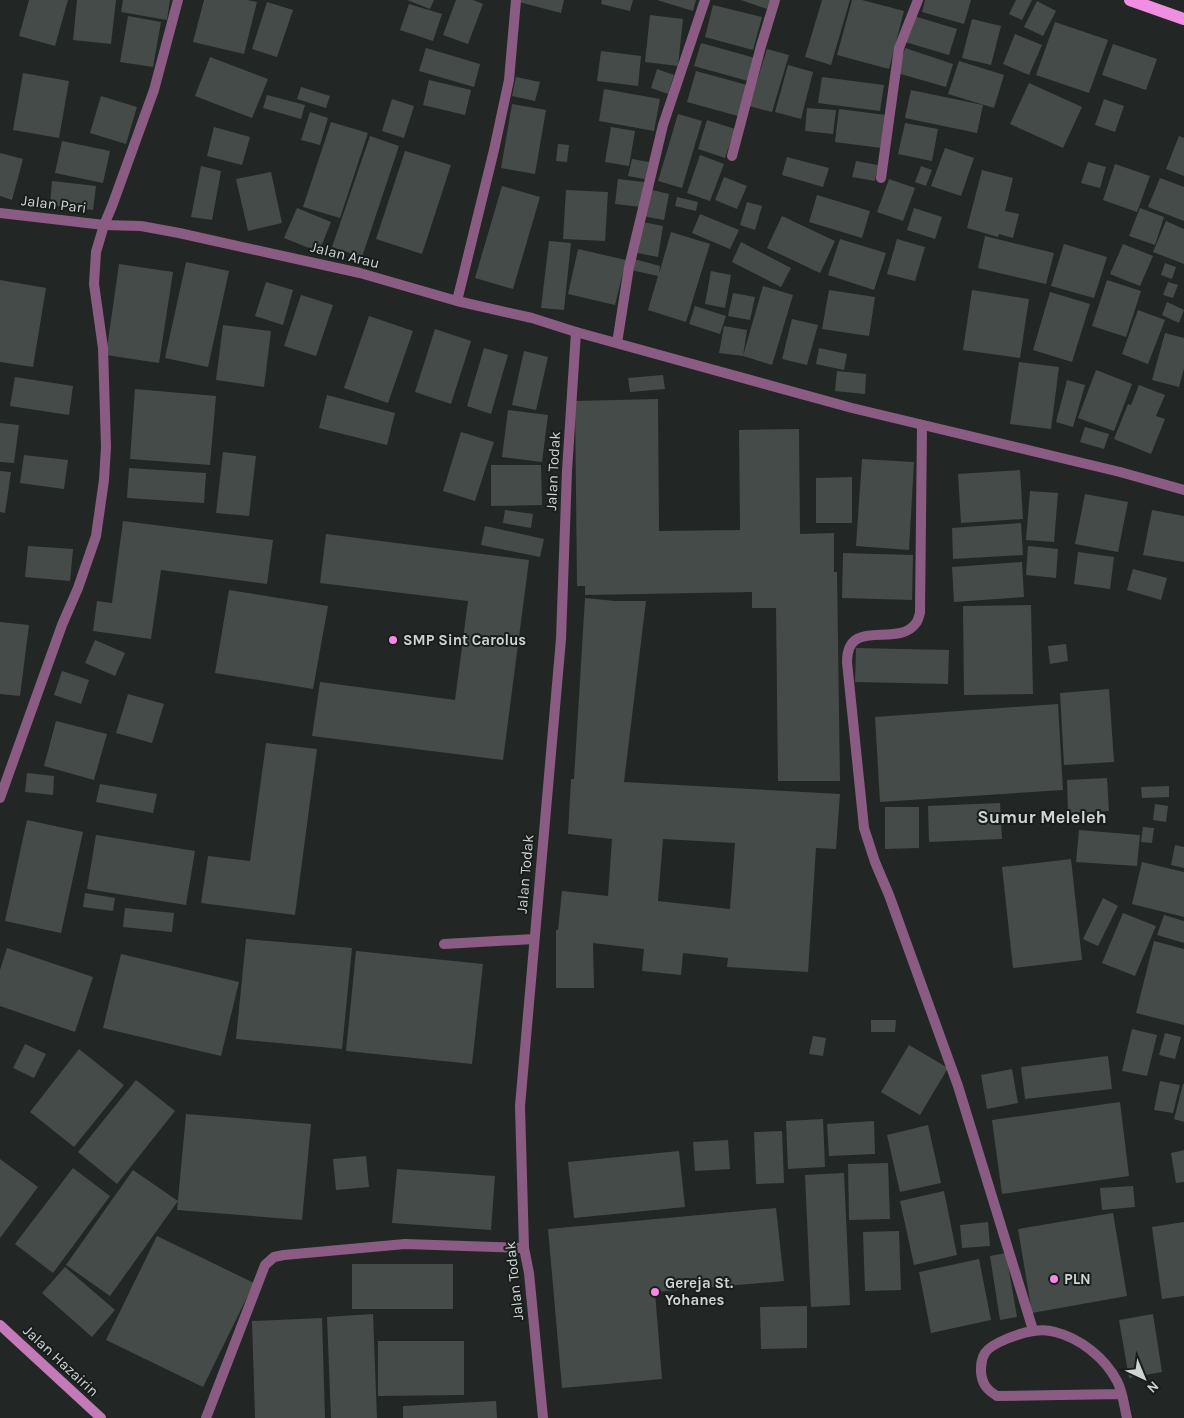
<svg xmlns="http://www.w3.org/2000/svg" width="1184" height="1418" font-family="Karla,sans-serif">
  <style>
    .building { fill: #454b49; fill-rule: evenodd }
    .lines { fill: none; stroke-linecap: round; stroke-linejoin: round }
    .service { stroke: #8b5c83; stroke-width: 10 }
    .minor { stroke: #8b5c83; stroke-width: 10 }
    .tertiary { stroke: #8b5c83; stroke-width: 10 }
    .secondary { stroke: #c479b8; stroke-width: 10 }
    .primary { stroke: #f08fe1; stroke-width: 12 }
    .poi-dot { fill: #f987e8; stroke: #181e1c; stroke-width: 2 }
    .labels { text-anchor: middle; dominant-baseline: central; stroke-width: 4; stroke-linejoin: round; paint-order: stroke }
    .street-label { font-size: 15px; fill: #d0d4d3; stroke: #181e1c }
    .poi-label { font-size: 15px; font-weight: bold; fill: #d0d4d3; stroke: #181e1c; text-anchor: start }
    .quarter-label { font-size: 18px; font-weight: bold; fill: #d0d4d3; stroke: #181e1c }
  </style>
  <rect width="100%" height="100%" fill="#222726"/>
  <g class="building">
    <polygon points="29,0 68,0 55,46 19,36"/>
    <polygon points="77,0 116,0 111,44 73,40"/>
    <polygon points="123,0 170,0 167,20 121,12"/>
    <polygon points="204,0 247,0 257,2 244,54 193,42"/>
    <polygon points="407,0 434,0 430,9"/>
    <polygon points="456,0 473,0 483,4 468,44 443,35"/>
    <polygon points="519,0 564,0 561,13 519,2"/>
    <polygon points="602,0 633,0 630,11 601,4"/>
    <polygon points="657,0 696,0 693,11"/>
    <polygon points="741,0 770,0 767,9"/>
    <polygon points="822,0 850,0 831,65 805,57"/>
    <polygon points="852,0 862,0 904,11 889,69 837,55"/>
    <polygon points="925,0 971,0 964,24 922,12"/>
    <polygon points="1016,0 1032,0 1022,20 1009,14"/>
    <polygon points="1037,1 1056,11 1043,36 1024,27"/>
    <polygon points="267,2 293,10 277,57 252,49"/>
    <polygon points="409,4 442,14 433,41 400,30"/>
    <polygon points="713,5 762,17 753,50 705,37"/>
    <polygon points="650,15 683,19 678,66 645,62"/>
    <polygon points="128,16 161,22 153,67 120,62"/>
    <polygon points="914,16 957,29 949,55 905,42"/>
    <polygon points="972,19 1001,26 991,65 962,58"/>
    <polygon points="1055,22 1108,40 1089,93 1036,75"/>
    <polygon points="1015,34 1042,45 1029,75 1003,64"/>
    <polygon points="701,43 755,58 748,81 694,66"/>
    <polygon points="1113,44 1157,59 1146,90 1102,75"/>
    <polygon points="426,48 480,64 474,87 419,71"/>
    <polygon points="905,48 953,64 946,87 897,73"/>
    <polygon points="767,49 789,55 772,112 749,106"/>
    <polygon points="601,51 641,56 638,86 597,81"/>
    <polygon points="210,57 268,79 252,118 195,96"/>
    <polygon points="959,61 1004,75 994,108 948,94"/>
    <polygon points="788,65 813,72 801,119 775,112"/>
    <polygon points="657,69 674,75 668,94 651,88"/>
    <polygon points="696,71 747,85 738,116 687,102"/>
    <polygon points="23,73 69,81 59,138 13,130"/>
    <polygon points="516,77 540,82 535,101 512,96"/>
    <polygon points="822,77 884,85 880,111 818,103"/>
    <polygon points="429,80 471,90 465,115 423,105"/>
    <polygon points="1029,83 1082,107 1063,148 1010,124"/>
    <polygon points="301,87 330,96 326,108 297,99"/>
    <polygon points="604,89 660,99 654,131 599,121"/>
    <polygon points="911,90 983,105 977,133 905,118"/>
    <polygon points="267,95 305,105 301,119 263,108"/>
    <polygon points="101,96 137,107 126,144 90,133"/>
    <polygon points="392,99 414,106 404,138 382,131"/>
    <polygon points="1104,99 1124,106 1115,132 1095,125"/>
    <polygon points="512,104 546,110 535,174 501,168"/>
    <polygon points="807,108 836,110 833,134 805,131"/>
    <polygon points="839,109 886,115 881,148 835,142"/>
    <polygon points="310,112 328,118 320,145 301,140"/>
    <polygon points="678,114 702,121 682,188 658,181"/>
    <polygon points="707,120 735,129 725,158 698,149"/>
    <polygon points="331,122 368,133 340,218 303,207"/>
    <polygon points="905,123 938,129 932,161 898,154"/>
    <polygon points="214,127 250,137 242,165 207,156"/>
    <polygon points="611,127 635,131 629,166 605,162"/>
    <polygon points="370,136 399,146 362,257 332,247"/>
    <polygon points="1179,136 1184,138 1184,176 1166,169"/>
    <polygon points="62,141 110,151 103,183 55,173"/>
    <polygon points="558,144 569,145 567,162 556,161"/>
    <polygon points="945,148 974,158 961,196 931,186"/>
    <polygon points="405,151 451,165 422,254 376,239"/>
    <polygon points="0,153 23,159 12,200 0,196"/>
    <polygon points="700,155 724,164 710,201 687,193"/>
    <polygon points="787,157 829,168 823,187 782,175"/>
    <polygon points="632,159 649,162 645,179 628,176"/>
    <polygon points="856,161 878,165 875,181 852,177"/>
    <polygon points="1088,162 1106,167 1100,188 1081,183"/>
    <polygon points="1115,164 1150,176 1137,212 1103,200"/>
    <polygon points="201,166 221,171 212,220 191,217"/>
    <polygon points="921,166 932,170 926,186 915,182"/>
    <polygon points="982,170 1013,178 1005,211 1019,214 1013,238 999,234 998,237 967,228"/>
    <polygon points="271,172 282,223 248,231 236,179"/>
    <polygon points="724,177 747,186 737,209 715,200"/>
    <polygon points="1160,178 1184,187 1184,221 1148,207"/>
    <polygon points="618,179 644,182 641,207 615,204"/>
    <polygon points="889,179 915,188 903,221 877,212"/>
    <polygon points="52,181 96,186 93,210 50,205"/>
    <polygon points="502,186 540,197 513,289 475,278"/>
    <polygon points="648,189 669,194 664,220 642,216"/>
    <polygon points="566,190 608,192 605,241 563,239"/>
    <polygon points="817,195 870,211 862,238 809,222"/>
    <polygon points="677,197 698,202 696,211 675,206"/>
    <polygon points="747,202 762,206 755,230 740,225"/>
    <polygon points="297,208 331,222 319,252 284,238"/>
    <polygon points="914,208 942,217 935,239 907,230"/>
    <polygon points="1140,208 1164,217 1155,245 1129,236"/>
    <polygon points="700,214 739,230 730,249 692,233"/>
    <polygon points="782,216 835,241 820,273 767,248"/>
    <polygon points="1166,221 1184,229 1184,264 1153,252"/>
    <polygon points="643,222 663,226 658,257 637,253"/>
    <polygon points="671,232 710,244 686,322 648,310 658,276 631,270 634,259 660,266 659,274"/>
    <polygon points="985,236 1054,253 1046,284 978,268"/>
    <polygon points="840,239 886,253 874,290 828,275"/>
    <polygon points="897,239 925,247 915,281 887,274"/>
    <polygon points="549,241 571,243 564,310 541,308"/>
    <polygon points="741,242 791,268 781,287 732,262"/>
    <polygon points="1064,244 1107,257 1094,298 1051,286"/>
    <polygon points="1123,244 1153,256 1140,286 1110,274"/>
    <polygon points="578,249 626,260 615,305 568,294"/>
    <polygon points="186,262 229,271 208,367 165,358"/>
    <polygon points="1165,263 1176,267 1172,279 1161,275"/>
    <polygon points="119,264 173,272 159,363 106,355"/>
    <polygon points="711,271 731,275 725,308 705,304"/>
    <polygon points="0,280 46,288 33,367 0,362"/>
    <polygon points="1107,280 1141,291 1126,337 1092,326"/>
    <polygon points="266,282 293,290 283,325 255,316"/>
    <polygon points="1168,282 1178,285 1173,298 1163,295"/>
    <polygon points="763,286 793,295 772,365 743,356 719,353 724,326 747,330 743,356"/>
    <polygon points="829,290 875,297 869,336 822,329"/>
    <polygon points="972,290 1029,299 1020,358 963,350"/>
    <polygon points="1050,292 1090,304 1072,362 1033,350"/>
    <polygon points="733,293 755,297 750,320 728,316"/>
    <polygon points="301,295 333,305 316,356 284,346"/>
    <polygon points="1167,302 1184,310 1179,323 1162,315"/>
    <polygon points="695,306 726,316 720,334 689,324"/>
    <polygon points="1138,310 1165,320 1148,364 1122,354"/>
    <polygon points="369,316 413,331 388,403 344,388"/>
    <polygon points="792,319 818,325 807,365 782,359"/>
    <polygon points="223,325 271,331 264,387 216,380"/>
    <polygon points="435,329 471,341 451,404 415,392"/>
    <polygon points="1165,333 1184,338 1184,368 1179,387 1152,380"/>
    <polygon points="484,348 508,355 491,414 467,406"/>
    <polygon points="819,348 847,354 844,370 816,364"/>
    <polygon points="524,351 548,357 536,410 512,405"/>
    <polygon points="1019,362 1059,367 1051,429 1010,424"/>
    <polygon points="1096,370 1132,384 1114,431 1078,418"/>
    <polygon points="837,371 866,374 865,394 835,391"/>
    <polygon points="663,375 665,389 630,392 628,378"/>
    <polygon points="15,377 73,386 69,415 10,406"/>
    <polygon points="1067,380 1085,385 1073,427 1056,422"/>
    <polygon points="1139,385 1165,395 1156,416 1165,419 1151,454 1114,439 1128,404 1131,405"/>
    <polygon points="135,389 216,396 210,465 130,459"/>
    <polygon points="327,395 395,413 387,445 319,428"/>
    <polygon points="658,399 659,531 740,530 739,430 799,429 800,534 834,533 834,572 837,572 840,781 778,781 776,608 752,608 752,592 585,595 585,586 577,586 575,401"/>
    <polygon points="508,410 548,415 542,462 502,457"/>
    <polygon points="0,423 19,425 14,463 0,462"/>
    <polygon points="1085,427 1109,434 1104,449 1080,442"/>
    <polygon points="461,432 494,442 475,501 443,491"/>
    <polygon points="223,452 256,456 249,516 216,513"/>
    <polygon points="24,455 68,460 64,489 20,483"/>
    <polygon points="862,459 914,462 909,550 856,546"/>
    <polygon points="491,465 541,465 542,505 491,506"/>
    <polygon points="129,468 206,473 204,503 127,498"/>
    <polygon points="1020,470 1023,519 961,523 958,474"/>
    <polygon points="0,471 11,472 5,513 0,512"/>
    <polygon points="852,477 852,523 816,523 816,478"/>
    <polygon points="1030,491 1058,493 1054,542 1026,540"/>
    <polygon points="1085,494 1128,502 1118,552 1075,544"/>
    <polygon points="505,510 533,514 531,528 503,523"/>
    <polygon points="1152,510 1184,516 1184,562 1143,555"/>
    <polygon points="123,521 273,540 267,584 161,570 151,639 93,631 97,601 112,603"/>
    <polygon points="1021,523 1023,555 953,559 952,528"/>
    <polygon points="485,526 544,539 540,557 481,545"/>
    <polygon points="326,534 529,560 503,760 312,736 320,682 455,700 468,601 320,583"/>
    <polygon points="28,546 73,549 70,581 25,577"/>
    <polygon points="1028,546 1058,549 1056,578 1026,575"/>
    <polygon points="1078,552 1114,557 1110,589 1074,584"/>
    <polygon points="843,553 913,555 912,600 842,598"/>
    <polygon points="1022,562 1024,597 954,602 952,567"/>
    <polygon points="1133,569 1167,578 1161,600 1127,590"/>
    <polygon points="229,590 328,606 313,689 215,673"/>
    <path d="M 585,598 L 615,601 L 646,601 L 624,782 L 840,794 L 836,849 L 816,848 L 808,972 L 727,967 L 728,958 L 683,953 L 681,975 L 642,971 L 644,949 L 593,943 L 594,988 L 556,988 L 556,930 L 558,930 L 562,891 L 608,896 L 612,839 L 568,834 L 571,779 L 574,779 ZM 663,839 L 735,843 L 730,909 L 658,901 Z"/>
    <polygon points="1031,605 1033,694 964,695 963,606"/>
    <polygon points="0,622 29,625 20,696 0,694"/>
    <polygon points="95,640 125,653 115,676 85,663"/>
    <polygon points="1066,644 1068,661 1050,664 1048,646"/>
    <polygon points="856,648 949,650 948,684 855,682"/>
    <polygon points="62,671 89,680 81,704 54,695"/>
    <polygon points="1109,689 1114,762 1064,765 1060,693"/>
    <polygon points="128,694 164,704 152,743 116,733"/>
    <polygon points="1058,704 1063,790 880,802 875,717"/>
    <polygon points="56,721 107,734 94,780 44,766"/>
    <polygon points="266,743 317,749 295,915 201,903 208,856 250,861"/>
    <polygon points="27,773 54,776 53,795 25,792"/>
    <polygon points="1107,778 1109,811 1068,813 1067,780"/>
    <polygon points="100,784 157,794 153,813 96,802"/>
    <polygon points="1169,786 1169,797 1142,798 1141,787"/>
    <polygon points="1000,803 1002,839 929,842 928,806"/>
    <polygon points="1155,804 1168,806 1166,822 1153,820"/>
    <polygon points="885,807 919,807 919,848 885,849"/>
    <polygon points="27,820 83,832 61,933 5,921"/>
    <polygon points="1143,827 1154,828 1152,843 1141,842"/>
    <polygon points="1079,830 1140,835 1137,866 1076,862"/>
    <polygon points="96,835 195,851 186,905 87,889"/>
    <polygon points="1175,845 1184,847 1184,868 1171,865"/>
    <polygon points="1071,859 1082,960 1013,968 1002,867"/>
    <polygon points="1142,862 1184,872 1184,917 1132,904"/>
    <polygon points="85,893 115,898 113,911 83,907"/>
    <polygon points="1103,898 1118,906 1098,946 1083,939"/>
    <polygon points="125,908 174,913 172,932 123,927"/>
    <polygon points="1123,913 1156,926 1135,976 1102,963"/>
    <polygon points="1164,915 1184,921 1184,943 1157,935"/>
    <polygon points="246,939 352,948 342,1049 236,1039"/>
    <polygon points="1154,941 1184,949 1184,1025 1136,1013"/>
    <polygon points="7,948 93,977 75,1032 0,1006 0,970"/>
    <polygon points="356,951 483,964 472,1064 346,1051"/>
    <polygon points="121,954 239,982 221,1056 103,1028"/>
    <polygon points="871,1020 896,1020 895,1032 871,1032"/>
    <polygon points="1132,1029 1157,1035 1147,1076 1122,1071"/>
    <polygon points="1165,1033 1181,1037 1175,1059 1159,1055"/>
    <polygon points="813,1036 826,1038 823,1056 809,1054"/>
    <polygon points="25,1044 46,1054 34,1078 13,1068"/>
    <polygon points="909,1045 948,1068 920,1115 881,1092"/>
    <polygon points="79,1049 124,1085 74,1147 30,1112"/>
    <polygon points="1108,1056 1112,1089 1025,1099 1021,1067"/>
    <polygon points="1012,1069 1018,1103 987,1109 981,1075"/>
    <polygon points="136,1080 175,1111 117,1184 78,1152"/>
    <polygon points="1160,1081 1180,1085 1173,1113 1154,1110"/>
    <polygon points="1183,1084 1184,1084 1184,1122 1174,1119"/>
    <polygon points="1120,1102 1129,1176 1002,1194 992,1120"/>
    <polygon points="186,1114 311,1124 302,1220 177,1210"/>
    <polygon points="823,1119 825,1167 788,1169 786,1121"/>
    <polygon points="874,1121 875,1154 829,1156 827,1124"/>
    <polygon points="928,1125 941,1183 900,1192 887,1135"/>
    <polygon points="782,1131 784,1183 756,1184 754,1132"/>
    <polygon points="728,1140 730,1169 695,1171 693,1142"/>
    <polygon points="1184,1150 1184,1182 1176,1183 1171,1153"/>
    <polygon points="679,1151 685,1207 574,1218 568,1162"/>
    <polygon points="366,1156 369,1187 336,1190 333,1159"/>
    <polygon points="0,1159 38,1187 0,1238"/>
    <polygon points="888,1163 890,1219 849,1220 848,1164"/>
    <polygon points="73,1168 110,1196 53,1273 15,1244"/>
    <polygon points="397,1169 495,1176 491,1230 392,1223"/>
    <polygon points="133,1170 178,1201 110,1296 66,1265"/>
    <polygon points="844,1173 850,1305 811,1307 805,1175"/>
    <polygon points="1133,1186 1135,1207 1102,1210 1100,1188"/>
    <polygon points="944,1191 957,1255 914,1265 900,1201"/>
    <polygon points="776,1208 784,1281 655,1292 662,1379 562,1388 548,1229"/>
    <polygon points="1113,1213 1127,1296 1032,1313 1018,1229"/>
    <polygon points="988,1222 990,1246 962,1248 960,1225"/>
    <polygon points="1184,1222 1184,1296 1162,1299 1152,1227"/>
    <polygon points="899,1231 901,1290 865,1291 863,1232"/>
    <polygon points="157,1236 254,1283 203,1387 106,1340"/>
    <polygon points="1006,1253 1017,1317 1000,1320 990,1256"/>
    <polygon points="979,1259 991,1320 931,1333 919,1272"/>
    <rect x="352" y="1264" width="101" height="45"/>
    <polygon points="65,1267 115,1310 92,1337 42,1293"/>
    <polygon points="807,1306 807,1348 761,1349 760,1307"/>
    <polygon points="373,1314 377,1418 331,1418 327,1317"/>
    <polygon points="1153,1314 1162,1372 1129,1378 1119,1320"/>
    <polygon points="322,1318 325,1418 255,1418 252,1321"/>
    <polygon points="378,1341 464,1341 464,1395 378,1396"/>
    <polygon points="496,1401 497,1418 403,1418 403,1406"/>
  </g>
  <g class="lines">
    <polyline class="service" points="444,944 534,939"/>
    <g class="minor">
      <polyline points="732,156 761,46 775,0"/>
      <polyline points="881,178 899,48 918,0"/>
      <polyline points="457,301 494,150 509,80 516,0"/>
      <polyline points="617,343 629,267 663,125 705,0"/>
      <path d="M 922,425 L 920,613 C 919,616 918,621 916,623 C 898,649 847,616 847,662 L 864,828 L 875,862 L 889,895 L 958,1086 L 1033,1330"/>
      <polyline points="0,798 62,625 78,588 96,536 104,480 106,447 103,348 94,284 96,252 104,225 112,206 154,90 178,0"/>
      <path d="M 1121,1394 L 997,1396 C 987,1390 982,1384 981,1372 C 981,1365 981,1359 985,1353 C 991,1343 1020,1333 1033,1331 C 1039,1330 1049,1330 1055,1332 C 1080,1338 1105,1358 1117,1381 C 1123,1392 1124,1406 1127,1418"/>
      <polyline points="206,1418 265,1265 274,1257 284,1255 405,1244 524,1248"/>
      <polyline points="543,1418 529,1273 524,1248 520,1106 561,639 567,471 576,332"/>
    </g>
    <polyline class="tertiary" points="0,213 104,225 141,226 179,233 360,273 457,301 532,318 576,332 852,408 1120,472 1184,490"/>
    <polyline class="secondary" points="0,1325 101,1418"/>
    <polyline class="primary" points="1130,0 1184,19"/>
  </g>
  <g class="poi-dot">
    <circle cx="393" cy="640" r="5"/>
    <circle cx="1054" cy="1279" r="5"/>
    <circle cx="655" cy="1292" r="5"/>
  </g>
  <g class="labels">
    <g class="street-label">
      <text transform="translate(54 204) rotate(7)">Jalan Pari</text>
      <text transform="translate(345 255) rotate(14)">Jalan Arau</text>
      <text transform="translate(553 471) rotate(-87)">Jalan Todak</text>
      <text transform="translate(525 874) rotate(-85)">Jalan Todak</text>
      <text transform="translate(514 1281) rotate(-96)">Jalan Todak</text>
      <text transform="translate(61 1361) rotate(43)">Jalan Hazairin</text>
    </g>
    <g class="poi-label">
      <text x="403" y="640">SMP Sint Carolus</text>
      <text x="1064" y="1279">PLN</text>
      <text x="665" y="1283">Gereja St.<tspan x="665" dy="17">Yohanes</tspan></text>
    </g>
    <g class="quarter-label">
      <text x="1042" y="817">Sumur Meleleh</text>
    </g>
  </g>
  <g transform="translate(1144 1378) rotate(136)" stroke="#181e1c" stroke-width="4" paint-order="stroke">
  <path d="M0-4L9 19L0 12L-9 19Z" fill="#d0d4d3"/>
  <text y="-8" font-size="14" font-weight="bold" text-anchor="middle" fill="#d0d4d3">N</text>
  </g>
</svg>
